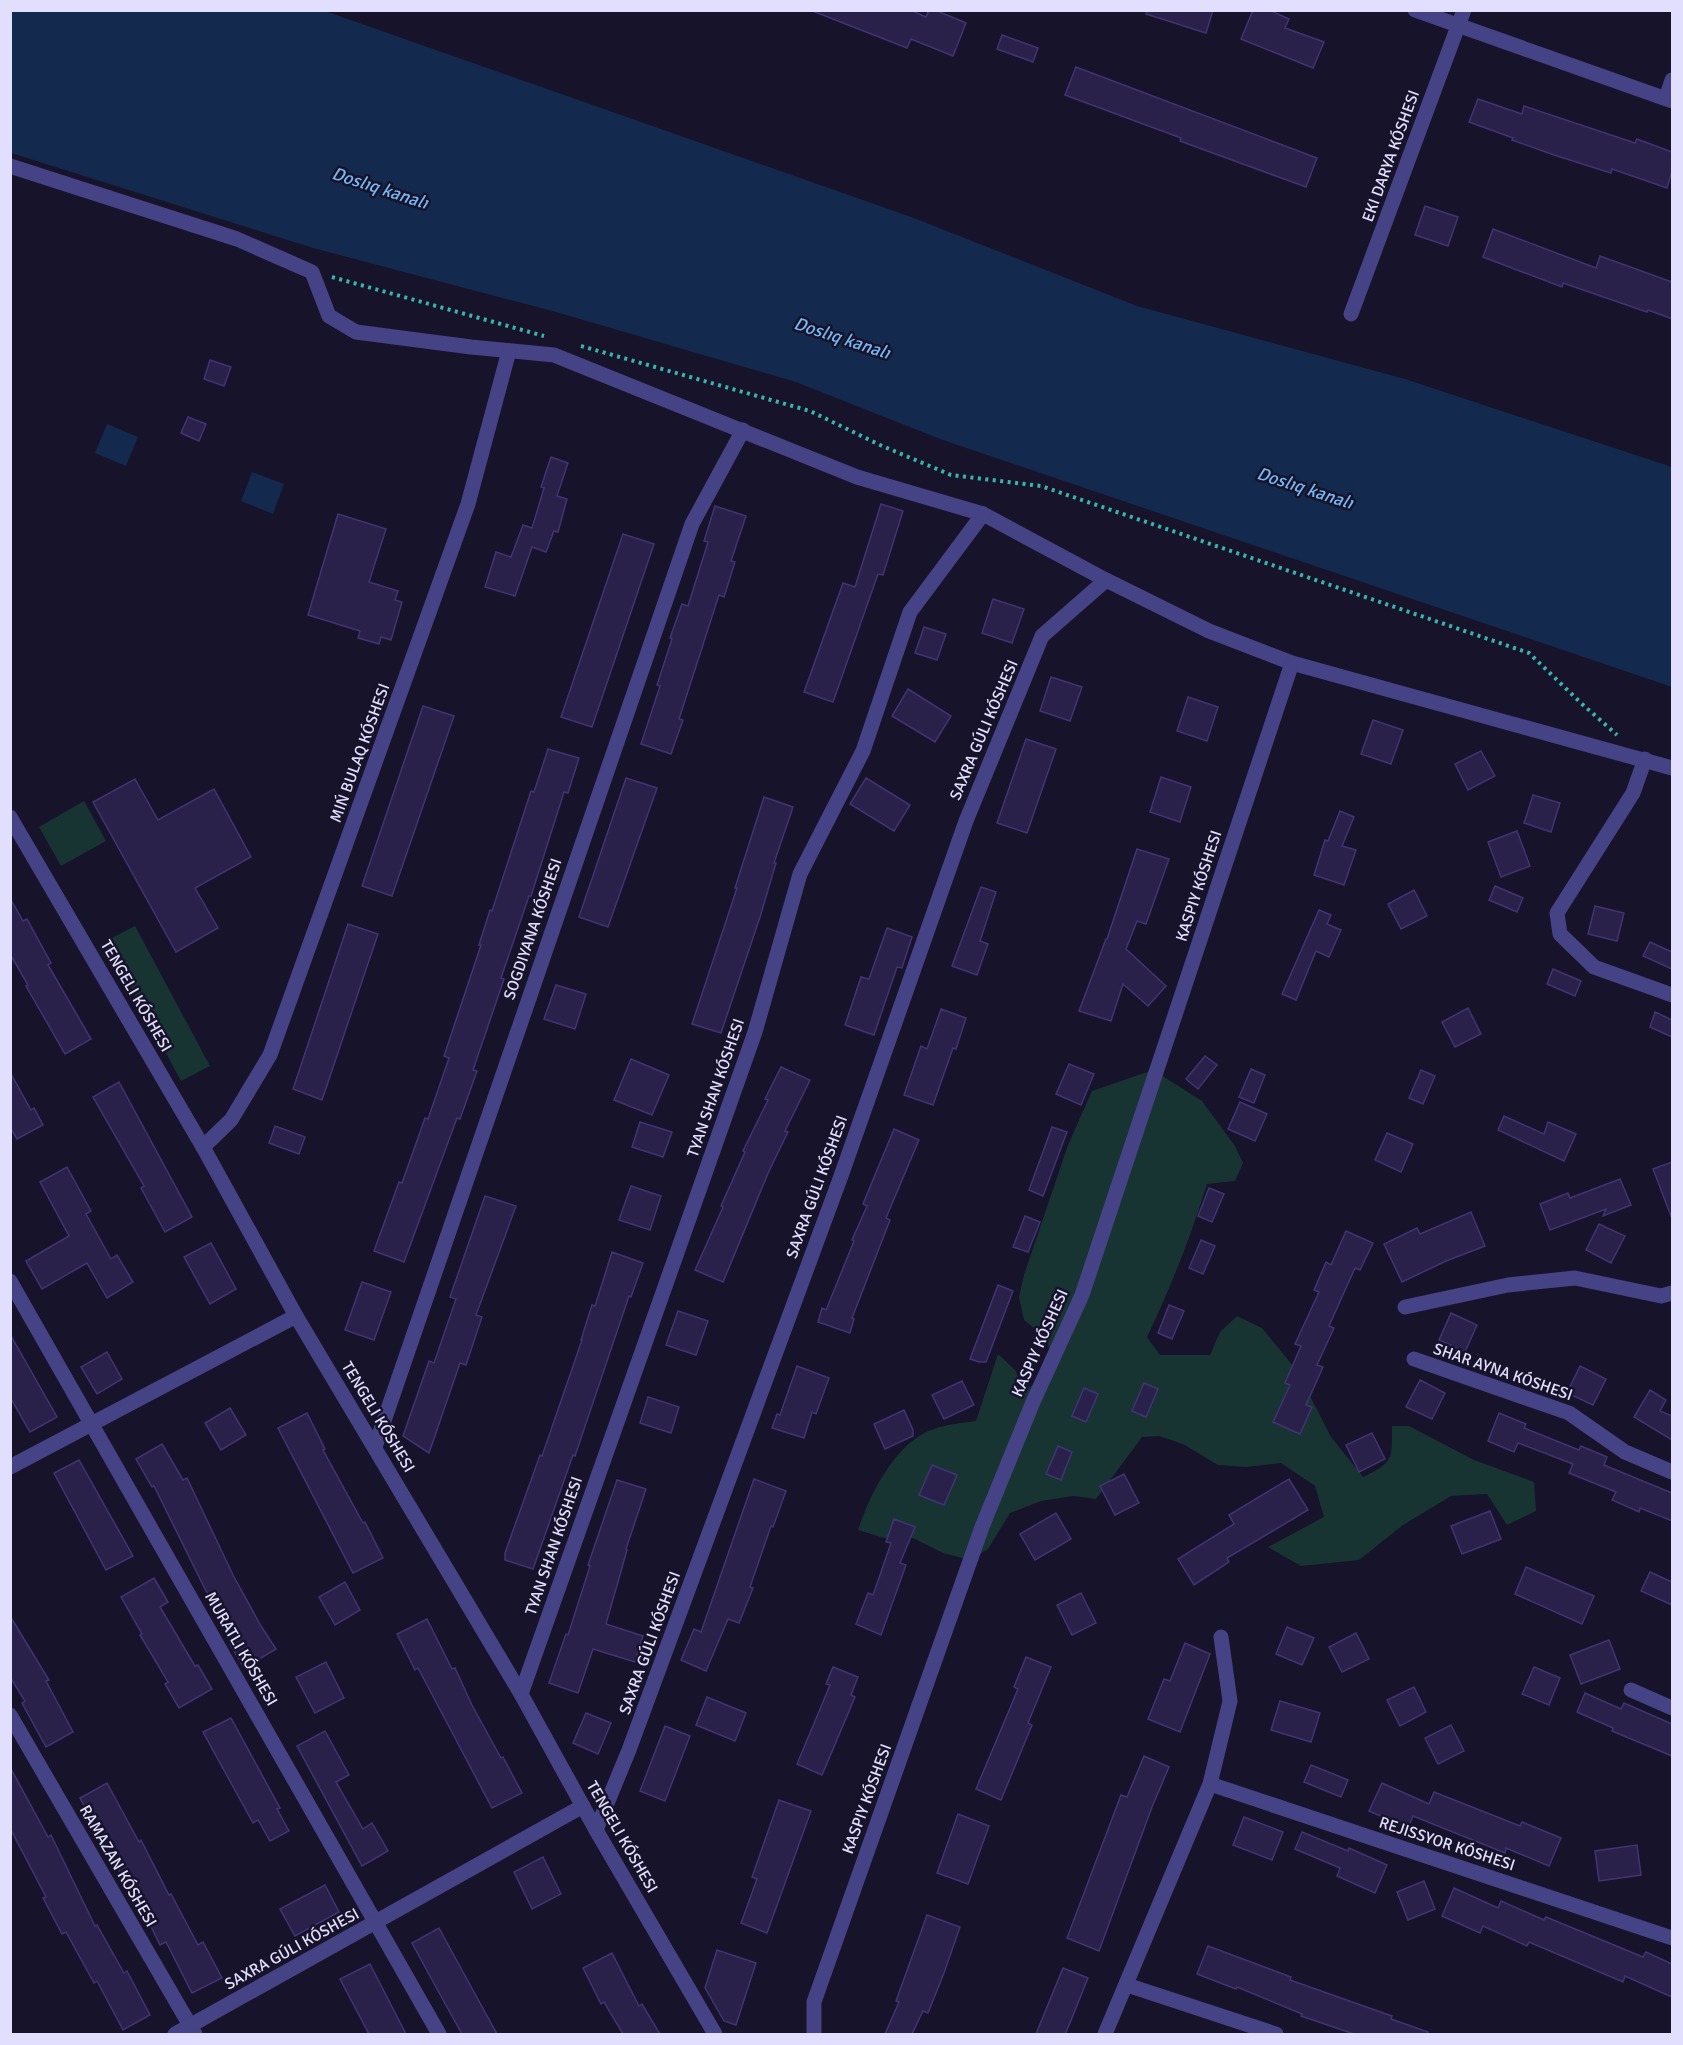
<svg xmlns="http://www.w3.org/2000/svg" width="1683" height="2045" font-family="Signika,sans-serif">
  <style>
    .green { fill: #173433 }
    .water { fill: #13294e }
    .building { fill: #29214a; stroke: #413474; stroke-width: 1.5 }
    .lines { fill: none; stroke-linecap: round; stroke-linejoin: round }
    .path { stroke: #3ab5ae; stroke-width: 4; stroke-dasharray: 3 4.5; stroke-linecap: butt }
    .street { stroke: #454285; stroke-width: 15 }
    .labels { text-anchor: middle; dominant-baseline: central; stroke-width: 5; stroke-linejoin: round; paint-order: stroke }
    .street-label { font-size: 16px; fill: #e2defd; stroke: #17132a }
    .water-label { font-size: 18px; font-style: italic; fill: #74b8f5; stroke: #17132a }
  </style>
  <rect width="100%" height="100%" fill="#17132a"/>
  <g class="green">
    <polygon points="84,801 106,841 61,866 39,827"/>
    <polygon points="135,926 210,1066 181,1081 106,941"/>
    <path d="M 1153,1070 L 1202,1101 L 1235,1146 L 1243,1163 L 1235,1181 L 1207,1184 C 1191,1236 1171,1287 1147,1337 L 1160,1355 L 1210,1355 L 1220,1332 L 1237,1316 L 1262,1328 L 1298,1372 L 1331,1437 L 1363,1477 C 1394,1462 1392,1459 1392,1426 L 1409,1426 L 1474,1460 L 1534,1482 L 1536,1511 L 1507,1525 L 1487,1494 L 1451,1496 L 1403,1525 L 1359,1560 L 1301,1566 L 1268,1547 L 1324,1517 L 1315,1486 L 1281,1463 L 1246,1467 L 1218,1465 L 1183,1444 L 1159,1436 L 1142,1437 L 1096,1499 L 1073,1496 L 1041,1501 L 1010,1513 L 988,1549 L 970,1560 L 943,1553 L 913,1538 L 884,1538 L 858,1530 C 870,1494 896,1441 934,1429 C 947,1424 962,1423 976,1421 L 998,1354 L 1016,1371 L 1022,1391 L 1054,1374 L 1047,1339 L 1024,1320 L 1019,1297 L 1024,1275 L 1068,1145 L 1092,1091 Z"/>
  </g>
  <g class="water">
    <polygon points="11,10 325,11 914,218 1137,306 1405,379 1672,467 1672,687 940,439 796,382 556,312 313,248 11,153"/>
    <polygon points="107,424 138,437 126,466 95,453"/>
    <polygon points="252,472 284,484 273,514 241,501"/>
  </g>
  <g class="building">
    <polygon points="810,10 910,10 926,17 929,10 935,10 966,23 953,56 911,39 907,48"/>
    <polygon points="1147,10 1213,10 1206,33 1146,14"/>
    <polygon points="1253,10 1269,10 1289,19 1285,28 1324,42 1313,68 1241,39"/>
    <polygon points="1002,35 1038,48 1033,62 997,49"/>
    <polygon points="1076,67 1317,158 1306,187 1180,141 1181,138 1065,95"/>
    <polygon points="1478,99 1522,114 1524,106 1635,143 1637,139 1672,152 1672,171 1667,188 1612,169 1611,173 1554,155 1512,140 1513,138 1469,122"/>
    <polygon points="1425,206 1458,217 1448,246 1415,235"/>
    <polygon points="1493,229 1596,268 1600,256 1672,282 1672,319 1648,310 1647,312 1563,283 1562,287 1483,257"/>
    <polygon points="210,360 231,367 224,386 204,379"/>
    <polygon points="188,417 206,424 199,441 181,433"/>
    <polygon points="551,457 568,463 557,496 567,499 558,532 554,531 546,552 532,547 515,596 485,587 496,552 511,557 523,525 532,528 544,488 541,487"/>
    <polygon points="881,504 903,511 883,575 878,574 833,702 804,692 843,583 855,587"/>
    <polygon points="715,506 746,516 731,561 735,562 724,597 719,595 679,719 683,720 671,754 641,744 660,686 657,685 672,639 670,638 682,604 688,606 708,542 704,541"/>
    <polygon points="338,514 386,529 369,582 398,591 395,600 402,602 391,640 381,637 379,644 358,638 360,631 308,615"/>
    <polygon points="623,534 654,544 592,727 561,717"/>
    <polygon points="993,599 1024,609 1012,643 982,633"/>
    <polygon points="924,627 946,634 937,660 915,653"/>
    <polygon points="1051,677 1082,687 1070,721 1040,711"/>
    <polygon points="908,689 951,716 935,742 892,716"/>
    <polygon points="1188,697 1218,707 1207,741 1177,731"/>
    <polygon points="423,706 454,716 392,896 362,886"/>
    <polygon points="1373,720 1403,730 1391,764 1361,754"/>
    <polygon points="1026,739 1056,749 1027,833 997,823"/>
    <polygon points="548,749 579,758 568,793 564,792 531,896 529,896 501,978 504,979 473,1070 477,1071 460,1119 457,1118 404,1262 374,1251 399,1182 402,1183 425,1118 428,1119 449,1058 444,1056 481,945 479,945 490,910 492,911 531,791 534,792"/>
    <polygon points="1481,751 1495,776 1468,790 1455,764"/>
    <polygon points="1161,777 1191,787 1180,822 1150,812"/>
    <polygon points="626,778 657,788 608,927 579,917"/>
    <polygon points="866,778 910,805 894,831 850,804"/>
    <polygon points="135,779 158,820 214,789 251,857 195,888 218,928 176,952 93,802"/>
    <polygon points="1533,795 1560,803 1551,832 1524,823"/>
    <polygon points="764,797 793,807 774,863 776,863 760,917 721,1033 692,1024 737,888 735,888"/>
    <polygon points="1340,811 1354,817 1342,846 1356,850 1344,885 1314,875 1325,840 1328,841"/>
    <polygon points="1517,831 1530,866 1501,877 1488,842"/>
    <polygon points="1137,849 1169,859 1146,924 1137,921 1126,949 1166,986 1148,1006 1123,984 1111,1021 1079,1011 1106,939 1107,939"/>
    <polygon points="1495,886 1523,898 1517,912 1489,900"/>
    <polygon points="981,887 996,892 980,941 988,944 977,975 952,966"/>
    <polygon points="1414,890 1427,916 1401,929 1388,904"/>
    <polygon points="10,898 23,921 27,919 51,963 48,965 91,1039 65,1054 26,986 28,985 10,954"/>
    <polygon points="1595,906 1624,913 1617,941 1588,934"/>
    <polygon points="1319,910 1331,915 1327,924 1341,930 1329,957 1316,951 1296,1000 1282,994"/>
    <polygon points="348,924 378,934 322,1100 293,1089"/>
    <polygon points="887,928 912,937 902,968 897,967 874,1035 845,1025 861,977 869,979"/>
    <polygon points="1650,942 1672,952 1672,969 1643,956"/>
    <polygon points="1553,969 1581,981 1575,996 1547,984"/>
    <polygon points="556,985 586,994 575,1029 544,1019"/>
    <polygon points="1468,1008 1481,1034 1455,1047 1442,1022"/>
    <polygon points="941,1009 966,1018 956,1049 953,1048 933,1105 904,1095 921,1046 927,1049"/>
    <polygon points="1655,1012 1672,1020 1672,1037 1650,1027"/>
    <polygon points="1205,1056 1217,1065 1198,1089 1186,1079"/>
    <polygon points="631,1059 669,1075 652,1115 614,1100"/>
    <polygon points="1069,1064 1094,1074 1081,1105 1056,1094"/>
    <polygon points="781,1067 810,1080 785,1131 788,1132 769,1171 723,1282 695,1270 723,1207 721,1206 745,1152 743,1151 768,1100 765,1099"/>
    <polygon points="1251,1069 1265,1075 1254,1103 1239,1097"/>
    <polygon points="1421,1070 1435,1076 1423,1104 1409,1098"/>
    <polygon points="10,1072 31,1110 34,1108 43,1125 17,1139 10,1127"/>
    <polygon points="119,1082 192,1217 165,1232 141,1188 144,1186 93,1097"/>
    <polygon points="1240,1102 1267,1114 1255,1141 1228,1129"/>
    <polygon points="1504,1116 1544,1134 1548,1122 1576,1134 1564,1161 1498,1130"/>
    <polygon points="640,1122 672,1132 663,1157 632,1147"/>
    <polygon points="275,1126 305,1137 299,1154 269,1143"/>
    <polygon points="1052,1127 1067,1132 1043,1196 1029,1190"/>
    <polygon points="894,1129 919,1140 886,1218 890,1220 852,1318 854,1319 850,1333 818,1322 822,1308 826,1310 854,1241 852,1240 867,1206 863,1204"/>
    <polygon points="1387,1133 1413,1144 1401,1172 1375,1160"/>
    <polygon points="1672,1162 1672,1215 1671,1216 1653,1169"/>
    <polygon points="67,1167 91,1211 86,1214 111,1259 117,1255 133,1282 107,1298 87,1263 42,1289 26,1261 69,1236 40,1182"/>
    <polygon points="1620,1179 1631,1205 1603,1216 1606,1209 1550,1230 1540,1204 1568,1193 1570,1198"/>
    <polygon points="631,1186 661,1196 650,1230 619,1220"/>
    <polygon points="1209,1188 1224,1194 1212,1222 1198,1216"/>
    <polygon points="485,1196 516,1206 476,1315 482,1317 466,1365 460,1363 429,1453 403,1436 429,1361 434,1363 456,1299 450,1297"/>
    <polygon points="1471,1212 1485,1246 1446,1261 1402,1282 1384,1244 1417,1228 1420,1234"/>
    <polygon points="1025,1216 1040,1222 1028,1252 1013,1247"/>
    <polygon points="1599,1224 1625,1236 1611,1263 1586,1250"/>
    <polygon points="1346,1231 1373,1243 1360,1270 1355,1268 1329,1326 1334,1328 1317,1365 1323,1367 1306,1405 1312,1407 1300,1434 1273,1422 1290,1385 1285,1383 1301,1346 1295,1344 1319,1292 1314,1290 1326,1262 1331,1265"/>
    <polygon points="1201,1240 1215,1246 1203,1274 1189,1268"/>
    <polygon points="211,1243 236,1289 210,1304 184,1257"/>
    <polygon points="612,1252 643,1263 631,1297 629,1296 575,1456 573,1455 533,1569 505,1560 505,1553 540,1455 542,1456 582,1340 581,1340 592,1305 595,1306"/>
    <polygon points="362,1282 391,1292 374,1340 345,1330"/>
    <polygon points="998,1285 1013,1291 986,1362 979,1362 970,1359"/>
    <polygon points="1169,1305 1184,1311 1172,1339 1158,1333"/>
    <polygon points="678,1311 708,1321 696,1355 666,1345"/>
    <polygon points="1451,1313 1477,1325 1465,1352 1439,1340"/>
    <polygon points="10,1334 57,1417 30,1432 10,1397"/>
    <polygon points="107,1352 122,1379 97,1394 81,1367"/>
    <polygon points="797,1366 829,1378 816,1414 812,1412 804,1438 772,1428 777,1414 780,1415"/>
    <polygon points="1580,1366 1606,1379 1593,1405 1567,1393"/>
    <polygon points="1420,1380 1445,1393 1432,1419 1406,1407"/>
    <polygon points="962,1381 974,1405 944,1419 932,1395"/>
    <polygon points="1144,1383 1158,1389 1146,1417 1132,1411"/>
    <polygon points="1084,1388 1098,1394 1086,1422 1072,1416"/>
    <polygon points="1650,1390 1666,1400 1660,1411 1672,1416 1672,1440 1634,1417"/>
    <polygon points="648,1397 679,1407 671,1433 640,1423"/>
    <polygon points="230,1408 246,1435 221,1450 205,1423"/>
    <polygon points="904,1410 913,1430 913,1436 885,1449 874,1424"/>
    <polygon points="307,1413 325,1449 323,1450 363,1523 365,1522 383,1558 353,1573 278,1428"/>
    <polygon points="1499,1413 1526,1424 1524,1428 1579,1450 1581,1446 1607,1457 1604,1465 1672,1493 1672,1521 1640,1508 1639,1512 1612,1500 1616,1492 1569,1473 1573,1464 1518,1443 1514,1452 1488,1441"/>
    <polygon points="1372,1433 1385,1459 1359,1472 1346,1445"/>
    <polygon points="162,1444 183,1480 187,1478 233,1575 261,1626 276,1649 244,1668 230,1644 234,1642 205,1589 154,1486 152,1487 136,1459"/>
    <polygon points="1058,1446 1072,1452 1061,1480 1046,1474"/>
    <polygon points="79,1460 133,1556 106,1570 54,1473"/>
    <polygon points="932,1465 957,1475 944,1505 919,1495"/>
    <polygon points="1124,1474 1139,1503 1115,1515 1100,1486"/>
    <polygon points="754,1479 786,1491 773,1527 771,1526 750,1587 753,1588 739,1623 728,1619 706,1671 681,1660 694,1629 701,1632"/>
    <polygon points="1289,1479 1308,1510 1227,1558 1229,1562 1194,1585 1178,1559 1234,1524 1229,1515"/>
    <polygon points="617,1480 646,1489 626,1549 627,1550 606,1624 643,1636 635,1662 593,1649 578,1693 549,1683 566,1634 568,1635 590,1566 588,1565"/>
    <polygon points="1490,1511 1501,1539 1462,1554 1451,1526"/>
    <polygon points="1056,1513 1071,1539 1035,1560 1020,1534"/>
    <polygon points="894,1519 915,1527 900,1563 906,1565 881,1635 856,1624 868,1593 873,1595 891,1543 886,1542"/>
    <polygon points="1526,1567 1594,1596 1582,1624 1515,1594"/>
    <polygon points="1650,1572 1672,1582 1672,1605 1641,1591"/>
    <polygon points="154,1578 168,1602 160,1607 195,1666 198,1665 212,1689 179,1708 165,1684 168,1682 140,1635 142,1634 121,1597"/>
    <polygon points="345,1582 360,1610 335,1625 319,1597"/>
    <polygon points="1081,1593 1096,1623 1072,1635 1057,1605"/>
    <polygon points="10,1616 49,1680 46,1681 73,1732 46,1747 22,1703 25,1701 10,1677"/>
    <polygon points="427,1619 452,1669 455,1668 472,1705 501,1758 503,1757 522,1793 492,1808 418,1668 415,1670 397,1634"/>
    <polygon points="1287,1627 1314,1638 1302,1665 1276,1654"/>
    <polygon points="1356,1633 1369,1659 1342,1672 1329,1647"/>
    <polygon points="1609,1640 1620,1669 1581,1684 1570,1655"/>
    <polygon points="1185,1643 1210,1654 1180,1732 1148,1719 1164,1679 1170,1681"/>
    <polygon points="1026,1657 1051,1667 1028,1723 1032,1725 1001,1800 976,1789 1018,1689 1014,1687"/>
    <polygon points="326,1662 344,1698 315,1713 296,1677"/>
    <polygon points="833,1667 858,1677 851,1695 855,1697 822,1775 797,1764 830,1685 826,1684"/>
    <polygon points="1534,1667 1560,1678 1549,1705 1522,1694"/>
    <polygon points="1414,1687 1426,1712 1400,1726 1387,1700"/>
    <polygon points="1585,1693 1621,1709 1624,1703 1672,1724 1672,1756 1612,1731 1613,1728 1577,1712"/>
    <polygon points="707,1697 746,1713 735,1741 696,1725"/>
    <polygon points="1280,1701 1320,1713 1311,1742 1271,1730"/>
    <polygon points="586,1713 611,1723 598,1754 573,1743"/>
    <polygon points="231,1718 280,1808 277,1809 289,1831 270,1841 258,1820 253,1823 203,1732"/>
    <polygon points="1451,1725 1464,1751 1438,1764 1425,1738"/>
    <polygon points="665,1726 690,1736 665,1801 640,1791"/>
    <polygon points="325,1731 349,1775 336,1782 363,1829 372,1823 388,1851 362,1866 297,1746"/>
    <polygon points="1144,1756 1169,1767 1152,1807 1099,1951 1067,1938 1121,1795 1127,1797"/>
    <polygon points="1311,1765 1348,1780 1341,1797 1304,1782"/>
    <polygon points="10,1767 48,1837 51,1835 95,1926 97,1925 124,1973 127,1971 150,2015 123,2030 97,1981 94,1983 66,1932 62,1934 43,1898 46,1897 10,1828"/>
    <polygon points="107,1783 139,1842 141,1840 169,1895 171,1894 198,1945 203,1942 222,1978 192,1993 166,1942 160,1945 133,1890 130,1891 80,1798"/>
    <polygon points="1382,1783 1429,1804 1434,1792 1520,1826 1522,1822 1561,1838 1549,1866 1506,1848 1505,1853 1413,1816 1408,1828 1369,1811"/>
    <polygon points="779,1800 811,1811 767,1933 741,1923 757,1879 752,1877"/>
    <polygon points="958,1814 989,1826 968,1884 937,1873"/>
    <polygon points="1244,1817 1283,1832 1272,1860 1233,1845"/>
    <polygon points="1302,1832 1348,1851 1349,1848 1387,1865 1375,1893 1337,1876 1340,1868 1295,1849"/>
    <polygon points="1637,1845 1641,1875 1599,1881 1595,1851"/>
    <polygon points="543,1857 561,1894 532,1909 514,1872"/>
    <polygon points="1424,1881 1435,1909 1408,1920 1397,1892"/>
    <polygon points="325,1885 339,1912 295,1936 280,1909"/>
    <polygon points="1454,1888 1498,1908 1501,1901 1544,1920 1546,1917 1643,1957 1646,1952 1672,1964 1672,1997 1625,1976 1623,1982 1529,1942 1527,1946 1483,1926 1480,1933 1442,1916"/>
    <polygon points="927,1915 960,1927 944,1973 928,2013 923,2011 912,2034 885,2034 899,2002 896,2001"/>
    <polygon points="439,1928 463,1972 497,2034 462,2034 437,1989 412,1943"/>
    <polygon points="1208,1946 1291,1977 1290,1980 1392,2016 1391,2019 1428,2032 1428,2034 1354,2034 1301,2016 1302,2014 1237,1987 1236,1989 1197,1974"/>
    <polygon points="717,1950 756,1963 736,2025 724,2021 705,1988"/>
    <polygon points="612,1953 639,2006 642,2004 660,2034 623,2034 604,2002 601,2004 583,1968"/>
    <polygon points="370,1964 406,2034 369,2034 340,1979"/>
    <polygon points="1063,1968 1088,1978 1070,2023 1065,2034 1036,2034"/>
  </g>
  <g class="lines">
    <g class="path">
      <polyline points="332,277 544,336"/>
      <polyline points="581,346 810,411 880,445 951,475 1041,486 1529,653 1581,703 1617,735"/>
    </g>
    <g class="street">
      <polyline points="1415,10 1672,101"/>
      <polyline points="1666,98 1672,80"/>
      <polyline points="10,166 237,239 312,272 329,316 356,332 471,347 554,355 857,477 983,514 1106,580 1209,631 1292,663 1672,768"/>
      <polyline points="1351,314 1464,10"/>
      <polyline points="1645,759 1633,793 1557,913 1560,934 1594,967 1672,995"/>
      <polyline points="10,817 203,1147 296,1316 521,1694 596,1830 715,2034"/>
      <polyline points="203,1147 231,1120 270,1055 468,504 509,351"/>
      <polyline points="10,1281 439,2034"/>
      <polyline points="1405,1307 1508,1285 1575,1278 1661,1296 1672,1293"/>
      <polyline points="1414,1359 1569,1413 1625,1452 1672,1472"/>
      <polyline points="375,1447 692,524 743,430"/>
      <polyline points="10,1467 296,1316"/>
      <polyline points="1631,1690 1672,1708"/>
      <polyline points="521,1694 755,1032 800,874 863,751 910,612 983,514"/>
      <polyline points="10,1715 195,2034"/>
      <polyline points="1210,1784 1672,1938"/>
      <polyline points="596,1830 629,1750 841,1176 966,821 1042,636 1106,580"/>
      <polyline points="1127,1985 1276,2034"/>
      <polyline points="175,2034 583,1806"/>
      <polyline points="814,2034 814,2002 982,1527 1033,1402 1082,1295 1292,663"/>
      <polyline points="1105,2034 1210,1784 1230,1701 1221,1637"/>
    </g>
  </g>
  <g class="labels">
    <g class="street-label">
      <text transform="translate(1391 156) rotate(-70)">EKI DARYA KÓSHESI</text>
      <text transform="translate(984 730) rotate(-67)">SAXRA GÚLI KÓSHESI</text>
      <text transform="translate(360 753) rotate(-70)">MIŃ BULAQ KÓSHESI</text>
      <text transform="translate(1199 886) rotate(-72)">KASPIY KÓSHESI</text>
      <text transform="translate(533 929) rotate(-71)">SOGDIYANA KÓSHESI</text>
      <text transform="translate(136 996) rotate(60)">TENGELI KÓSHESI</text>
      <text transform="translate(716 1088) rotate(-71)">TYAN SHAN KÓSHESI</text>
      <text transform="translate(817 1187) rotate(-70)">SAXRA GÚLI KÓSHESI</text>
      <text transform="translate(1040 1343) rotate(-66)">KASPIY KÓSHESI</text>
      <text transform="translate(1503 1372) rotate(19)">SHAR AYNA KÓSHESI</text>
      <text transform="translate(378 1417) rotate(59)">TENGELI KÓSHESI</text>
      <text transform="translate(554 1546) rotate(-71)">TYAN SHAN KÓSHESI</text>
      <text transform="translate(650 1643) rotate(-70)">SAXRA GÚLI KÓSHESI</text>
      <text transform="translate(241 1649) rotate(60)">MURATLI KÓSHESI</text>
      <text transform="translate(867 1799) rotate(-70)">KASPIY KÓSHESI</text>
      <text transform="translate(622 1837) rotate(60)">TENGELI KÓSHESI</text>
      <text transform="translate(1447 1844) rotate(18)">REJISSYOR KÓSHESI</text>
      <text transform="translate(118 1866) rotate(60)">RAMAZAN KÓSHESI</text>
      <text transform="translate(292 1949) rotate(-29)">SAXRA GÚLI KÓSHESI</text>
    </g>
    <g class="water-label">
      <text transform="translate(380 188) rotate(18)">Doslıq kanalı</text>
      <text transform="translate(842 338) rotate(18)">Doslıq kanalı</text>
      <text transform="translate(1305 488) rotate(18)">Doslıq kanalı</text>
    </g>
  </g>
  <rect width="1683" height="2045" fill="none" stroke="#e2defd" stroke-width="24"/>
</svg>
